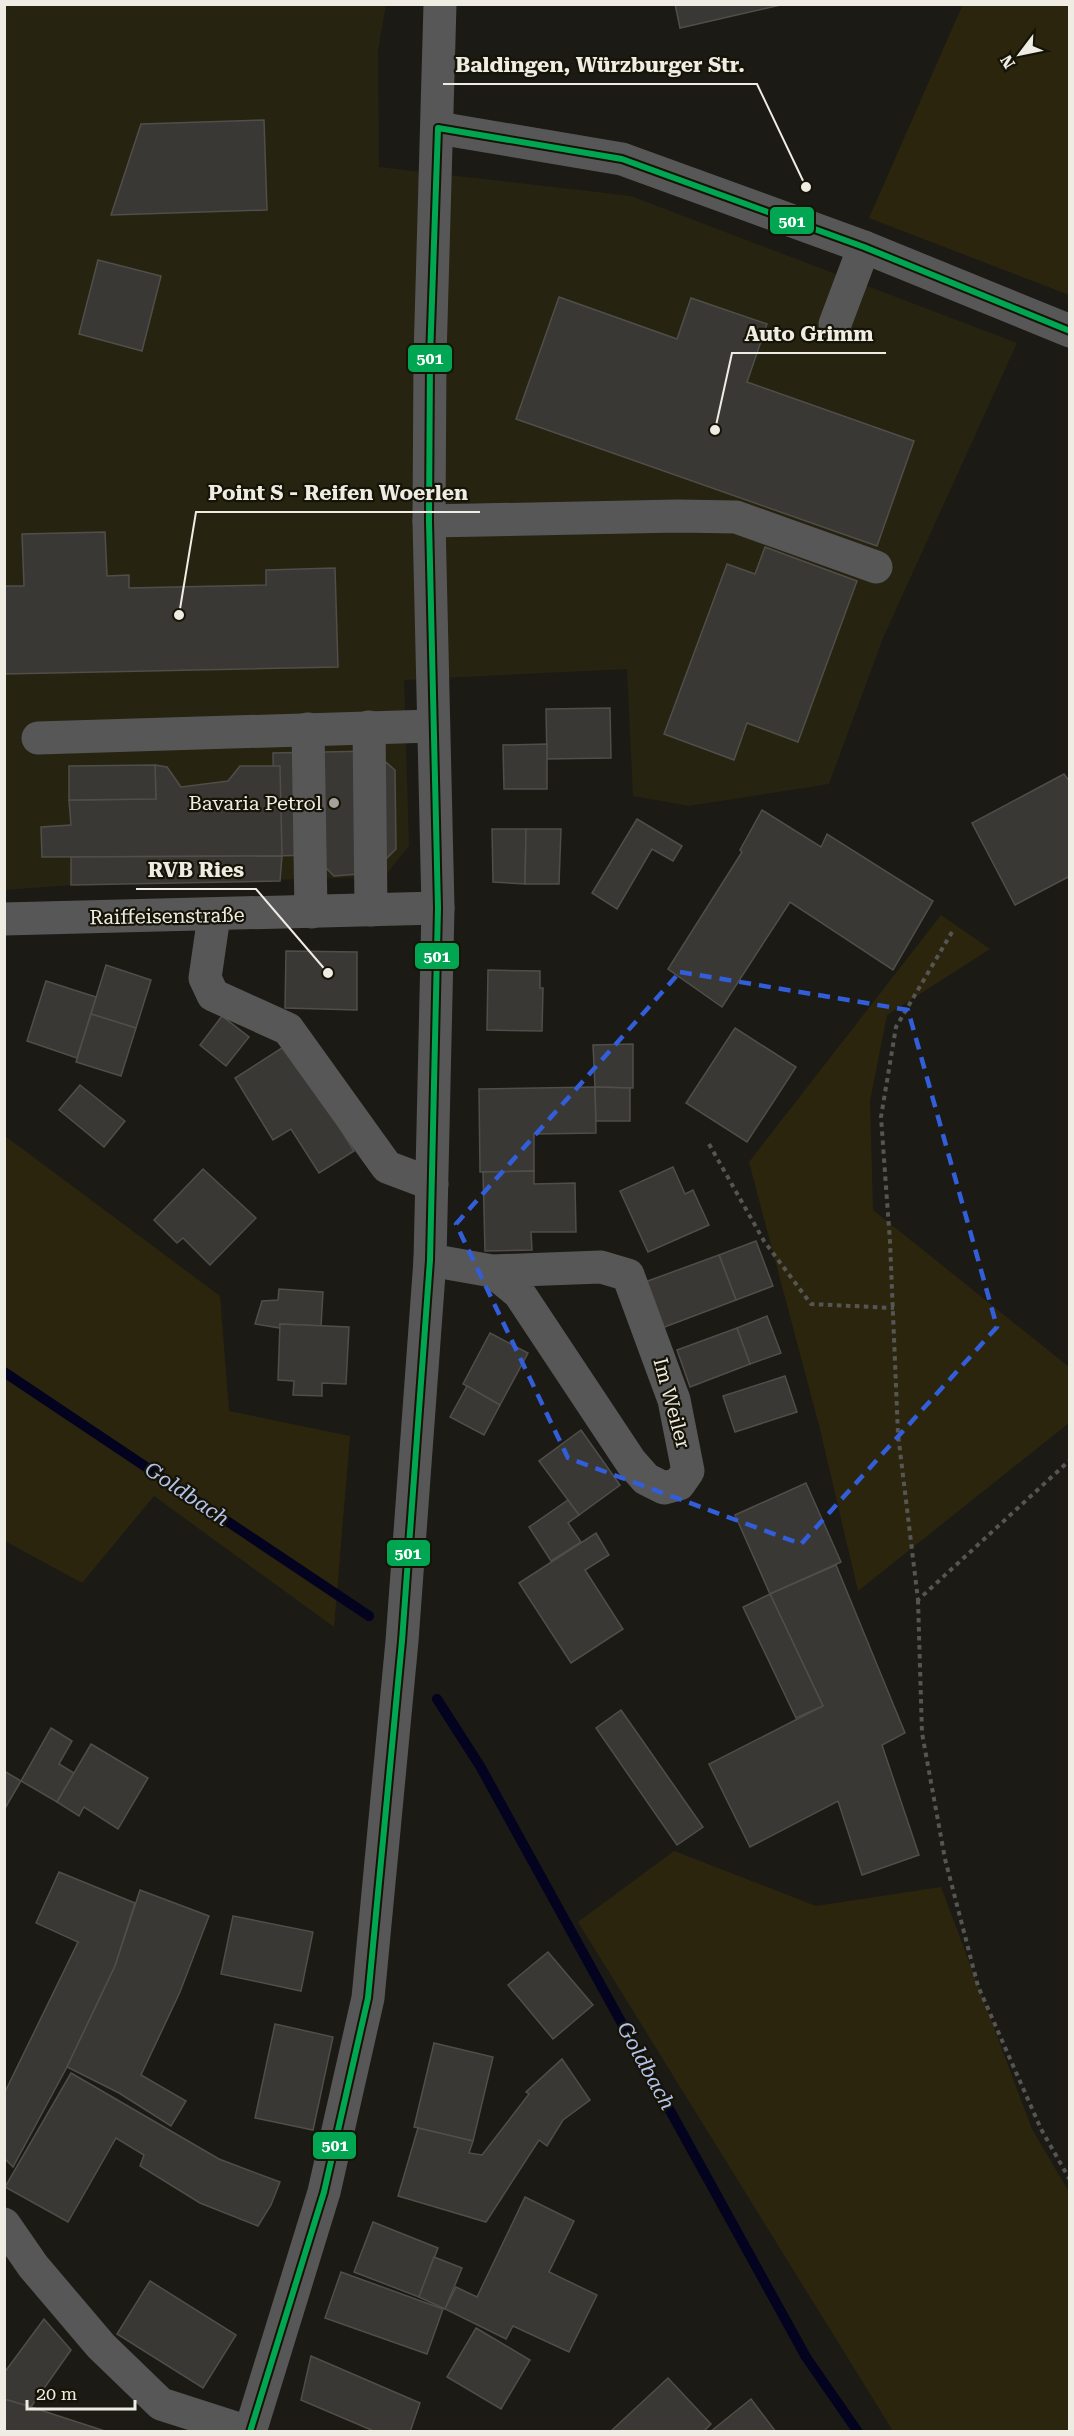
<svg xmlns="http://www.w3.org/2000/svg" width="1074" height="2436" font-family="'Roboto Serif',serif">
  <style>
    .built { fill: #272311 }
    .green { fill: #2c250e }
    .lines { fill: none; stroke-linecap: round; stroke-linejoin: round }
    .stream { stroke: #03021f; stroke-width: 10 }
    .building { fill: #3a3834; stroke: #504e49; stroke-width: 1.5 }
    .path { stroke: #555553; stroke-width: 4; stroke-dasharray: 4.5 4.5; stroke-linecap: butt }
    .minor { stroke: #585758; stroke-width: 33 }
    .bus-1-casing { stroke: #161307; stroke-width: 10 }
    .bus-1 { stroke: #00a651; stroke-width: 6 }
    .marked { fill: none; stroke: #325ed9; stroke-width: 4.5; stroke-dasharray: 12 8; stroke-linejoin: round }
    .poi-dot { fill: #a5a29b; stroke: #161307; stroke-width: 2 }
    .labels { text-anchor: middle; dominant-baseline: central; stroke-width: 4.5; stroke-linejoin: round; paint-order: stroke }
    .poi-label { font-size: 20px; fill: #efece4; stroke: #161307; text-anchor: end }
    .street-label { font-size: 20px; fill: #efece4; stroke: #161307 }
    .water-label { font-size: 21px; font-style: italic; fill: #b3c3ec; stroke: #161307 }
    .leader { fill: none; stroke: #efece4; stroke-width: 2 }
    .callout-dot { fill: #efece4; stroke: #161307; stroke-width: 2 }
    .callout-label { font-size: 21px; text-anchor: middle; font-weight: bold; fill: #efece4; stroke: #161307; stroke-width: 4.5; stroke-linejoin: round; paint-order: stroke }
    .line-badge { stroke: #161307; stroke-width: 2 }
    .badge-label { font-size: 16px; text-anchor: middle; font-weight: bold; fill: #fff }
  </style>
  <rect width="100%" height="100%" fill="#1c1a14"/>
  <polygon class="built" points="4,5 386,5 378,50 379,167 631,196 1017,343 883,638 829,784 689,806 633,796 627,669 404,680 409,846 384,877 71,885 5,890"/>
  <g class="green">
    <polygon points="963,4 1069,5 1069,295 869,218"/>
    <polygon points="941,915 990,949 887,1015 870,1101 873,1210 1069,1367 1069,1423 858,1591 820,1429 749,1162"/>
    <polygon points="5,1136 220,1296 229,1411 350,1436 334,1627 154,1496 82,1583 5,1541"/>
    <polygon points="674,1851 816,1906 941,1887 1032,2129 1069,2192 1069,2431 893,2431 578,1922"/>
  </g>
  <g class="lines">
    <g class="stream">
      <polyline points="4,1372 369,1616"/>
      <polyline points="437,1699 480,1766 806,2357 858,2432"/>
    </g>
  </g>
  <g class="building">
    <polygon points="675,4 785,4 680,28"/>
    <polygon points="264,120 267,210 111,215 141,124"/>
    <polygon points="98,260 161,276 142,351 79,334"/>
    <polygon points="559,297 677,339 691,298 767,324 747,382 914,441 877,546 516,419"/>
    <polygon points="105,532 107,576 129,575 129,588 266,585 266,570 335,568 338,667 4,674 4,586 24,586 22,534"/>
    <polygon points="765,547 857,581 798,742 747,723 734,760 664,734 727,564 755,574"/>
    <polygon points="610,708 611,758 547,759 546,709"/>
    <polygon points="547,744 547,789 504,789 503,745"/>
    <polygon points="373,751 395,770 396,849 372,873 334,876 313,855 275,856 273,753"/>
    <polygon points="155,765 167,767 181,787 228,781 240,766 280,766 282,856 42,857 41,827 71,825 69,800 156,799"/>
    <polygon points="155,765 156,799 69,800 69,766"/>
    <polygon points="1064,774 1070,782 1070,876 1015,905 972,823"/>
    <polygon points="762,810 821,847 827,834 933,901 893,970 790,902 722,1007 668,969 742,852 740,850"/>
    <polygon points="637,819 682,846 673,861 652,849 617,909 592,893"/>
    <polygon points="492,829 526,829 525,884 493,882"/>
    <polygon points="526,829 561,829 559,884 525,884"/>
    <polygon points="282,856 280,881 71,885 71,857"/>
    <polygon points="286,951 357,952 357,1010 285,1008"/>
    <polygon points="106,965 151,980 136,1028 91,1014"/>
    <polygon points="488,970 540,971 540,988 543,988 542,1031 487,1030"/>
    <polygon points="46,981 96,997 77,1058 27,1041"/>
    <polygon points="91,1014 136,1028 121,1076 76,1062"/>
    <polygon points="222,1016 249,1037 226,1066 200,1045"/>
    <polygon points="735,1028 796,1067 747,1142 686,1103"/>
    <polygon points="288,1044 354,1151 319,1173 291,1129 273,1140 235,1078"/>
    <polygon points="633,1044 633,1088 595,1087 593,1045"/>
    <polygon points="80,1085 125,1121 104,1147 59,1110"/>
    <polygon points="595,1087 596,1133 534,1134 534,1171 480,1172 479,1089"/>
    <polygon points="595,1087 630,1088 630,1121 596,1121"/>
    <polygon points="673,1167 685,1194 693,1190 709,1225 648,1252 620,1191"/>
    <polygon points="203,1169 256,1218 210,1265 183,1238 177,1243 154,1220"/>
    <polygon points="534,1171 534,1184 575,1183 576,1232 531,1232 532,1250 485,1251 483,1172"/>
    <polygon points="756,1241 773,1286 736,1300 719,1255"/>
    <polygon points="719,1255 736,1300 662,1328 645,1282"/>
    <polygon points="279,1289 323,1292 321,1326 280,1324 280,1328 255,1324 262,1301 278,1300"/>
    <polygon points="767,1316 781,1353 750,1364 737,1328"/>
    <polygon points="280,1324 349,1327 346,1384 322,1383 322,1396 293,1395 294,1381 278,1380"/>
    <polygon points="737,1328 750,1364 690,1387 677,1350"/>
    <polygon points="490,1333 528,1353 500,1405 463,1384"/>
    <polygon points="785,1376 797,1412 735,1432 723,1396"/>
    <polygon points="467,1386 500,1405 484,1435 450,1417"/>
    <polygon points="581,1430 620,1485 579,1515 539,1461"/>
    <polygon points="806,1483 841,1562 770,1594 735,1515"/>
    <polygon points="568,1500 579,1515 568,1523 581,1542 551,1561 529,1527"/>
    <polygon points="596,1533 609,1555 585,1570 623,1629 571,1663 519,1583"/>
    <polygon points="836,1565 905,1733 882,1745 919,1855 862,1875 838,1801 750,1847 709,1764 823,1706 770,1594"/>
    <polygon points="770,1594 823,1706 796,1718 743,1607"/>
    <polygon points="621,1710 703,1827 677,1845 596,1728"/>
    <polygon points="51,1728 72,1741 59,1764 74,1773 57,1802 21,1781"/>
    <polygon points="91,1744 148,1778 118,1829 84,1807 79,1816 57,1802"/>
    <polygon points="4,1771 21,1781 4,1810"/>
    <polygon points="59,1872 135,1903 115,1966 67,2067 13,2167 4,2158 4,2094 78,1942 36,1923"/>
    <polygon points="140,1890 209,1916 180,1992 141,2075 186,2101 171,2126 119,2093 67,2067 115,1966"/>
    <polygon points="233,1916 313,1932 301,1991 221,1974"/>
    <polygon points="548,1952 593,2005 553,2039 508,1985"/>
    <polygon points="275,2024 333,2037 313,2130 255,2118"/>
    <polygon points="434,2043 493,2057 473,2141 414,2127"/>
    <polygon points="562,2059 590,2100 563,2120 547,2146 539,2140 486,2222 398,2196 418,2128 473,2141 469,2153 482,2155 529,2094 526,2092"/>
    <polygon points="71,2073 219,2159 280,2182 271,2205 258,2226 200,2203 140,2166 144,2155 116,2138 68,2222 5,2187"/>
    <polygon points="525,2197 574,2221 549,2272 597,2295 569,2352 513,2326 506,2339 445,2309 456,2287 477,2297"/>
    <polygon points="373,2222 438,2248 419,2297 354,2272"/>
    <polygon points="434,2257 462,2268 445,2309 419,2297"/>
    <polygon points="341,2272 443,2309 427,2354 325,2318"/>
    <polygon points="150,2281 236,2335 203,2388 117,2334"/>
    <polygon points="44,2319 71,2350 31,2407 4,2399 4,2373"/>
    <polygon points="476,2328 530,2360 501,2409 447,2377"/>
    <polygon points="311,2356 420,2403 410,2432 376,2432 301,2400"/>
    <polygon points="668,2378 711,2424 703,2432 610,2432"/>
    <polygon points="4,2399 31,2407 108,2432 4,2432"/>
    <polygon points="751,2399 776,2432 710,2432"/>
  </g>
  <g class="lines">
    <g class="path">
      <polyline points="952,932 896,1027 881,1117 890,1242 898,1434 918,1600 1070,1460"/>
      <polyline points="709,1144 764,1241 811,1304 894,1308"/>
      <polyline points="918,1600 922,1733 945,1859 978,1986 1041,2129 1070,2180"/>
    </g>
    <g class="minor">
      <polyline points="438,128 622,159 864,247 1070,331"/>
      <polyline points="835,324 864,247"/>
      <polyline points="429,521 678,516 736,517 876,567"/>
      <polyline points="369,727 371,910"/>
      <polyline points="308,729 311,912"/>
      <polyline points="38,738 432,726"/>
      <polyline points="214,916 205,978 213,995 288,1029 387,1167 432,1184"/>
      <polyline points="4,919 438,908"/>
      <polyline points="430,1260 492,1271 601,1267 628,1275 674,1400 688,1471 679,1484 664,1488 646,1479 631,1462 519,1293 492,1271"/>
      <polyline points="4,2224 33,2266 101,2346 161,2404 248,2432"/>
      <polyline points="250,2432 324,2192 368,1998 402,1641 430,1260 438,908 429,521 430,358 440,4"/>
    </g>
    <defs>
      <polyline id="bus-1" points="250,2432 324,2192 368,1998 402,1641 430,1260 438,908 429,521 430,358 438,128 622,159 864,247 1070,331"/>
    </defs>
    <use href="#bus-1" class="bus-1-casing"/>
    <use href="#bus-1" class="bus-1"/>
  </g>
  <path class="marked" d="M 680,972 L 908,1010 L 997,1327 L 801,1544 L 568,1458 L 456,1224 Z"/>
  <circle class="poi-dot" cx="334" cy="803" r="6"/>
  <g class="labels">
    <g class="poi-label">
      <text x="322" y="803">Bavaria Petrol</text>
    </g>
    <g class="street-label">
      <text transform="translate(167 916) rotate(-1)">Raiffeisenstraße</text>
      <text transform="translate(672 1403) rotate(75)">Im Weiler</text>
    </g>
    <g class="water-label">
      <text transform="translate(187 1494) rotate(34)">Goldbach</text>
      <text transform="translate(646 2066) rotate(61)">Goldbach</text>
    </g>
  </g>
  <path class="leader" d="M806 187L757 84H443M715 430L732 353H886M179 615L196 512H480M328 973L256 889H136"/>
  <g class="callout-dot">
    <circle cx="806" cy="187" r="6"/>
    <circle cx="715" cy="430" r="6"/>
    <circle cx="179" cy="615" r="6"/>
    <circle cx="328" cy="973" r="6"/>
  </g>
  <g class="callout-label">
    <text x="600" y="72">Baldingen, Würzburger Str.</text>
    <text x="809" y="341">Auto Grimm</text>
    <text x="338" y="500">Point S - Reifen Woerlen</text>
    <text x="196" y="877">RVB Ries</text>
  </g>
  <g class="line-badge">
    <rect x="769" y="206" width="46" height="29" rx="6" fill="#00a651"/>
    <rect x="407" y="344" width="46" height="29" rx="6" fill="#00a651"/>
    <rect x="414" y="942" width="46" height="28" rx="6" fill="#00a651"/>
    <rect x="386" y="1539" width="45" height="28" rx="6" fill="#00a651"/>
    <rect x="312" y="2131" width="45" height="29" rx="6" fill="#00a651"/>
  </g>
  <g class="badge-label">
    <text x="792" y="227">501</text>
    <text x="430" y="364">501</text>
    <text x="437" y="962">501</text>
    <text x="408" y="1559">501</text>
    <text x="335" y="2151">501</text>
  </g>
  <rect width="1074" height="2436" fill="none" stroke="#efece4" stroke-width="12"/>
  <g transform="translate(1020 54) rotate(238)" stroke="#161307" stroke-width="4.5" paint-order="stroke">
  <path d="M0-4.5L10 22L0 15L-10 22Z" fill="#efece4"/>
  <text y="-9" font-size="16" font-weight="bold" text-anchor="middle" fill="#efece4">N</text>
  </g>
  <path d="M27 2400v9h108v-9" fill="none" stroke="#efece4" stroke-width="3"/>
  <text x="36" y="2400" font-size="18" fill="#efece4" stroke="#161307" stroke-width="4.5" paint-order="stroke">20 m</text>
</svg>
